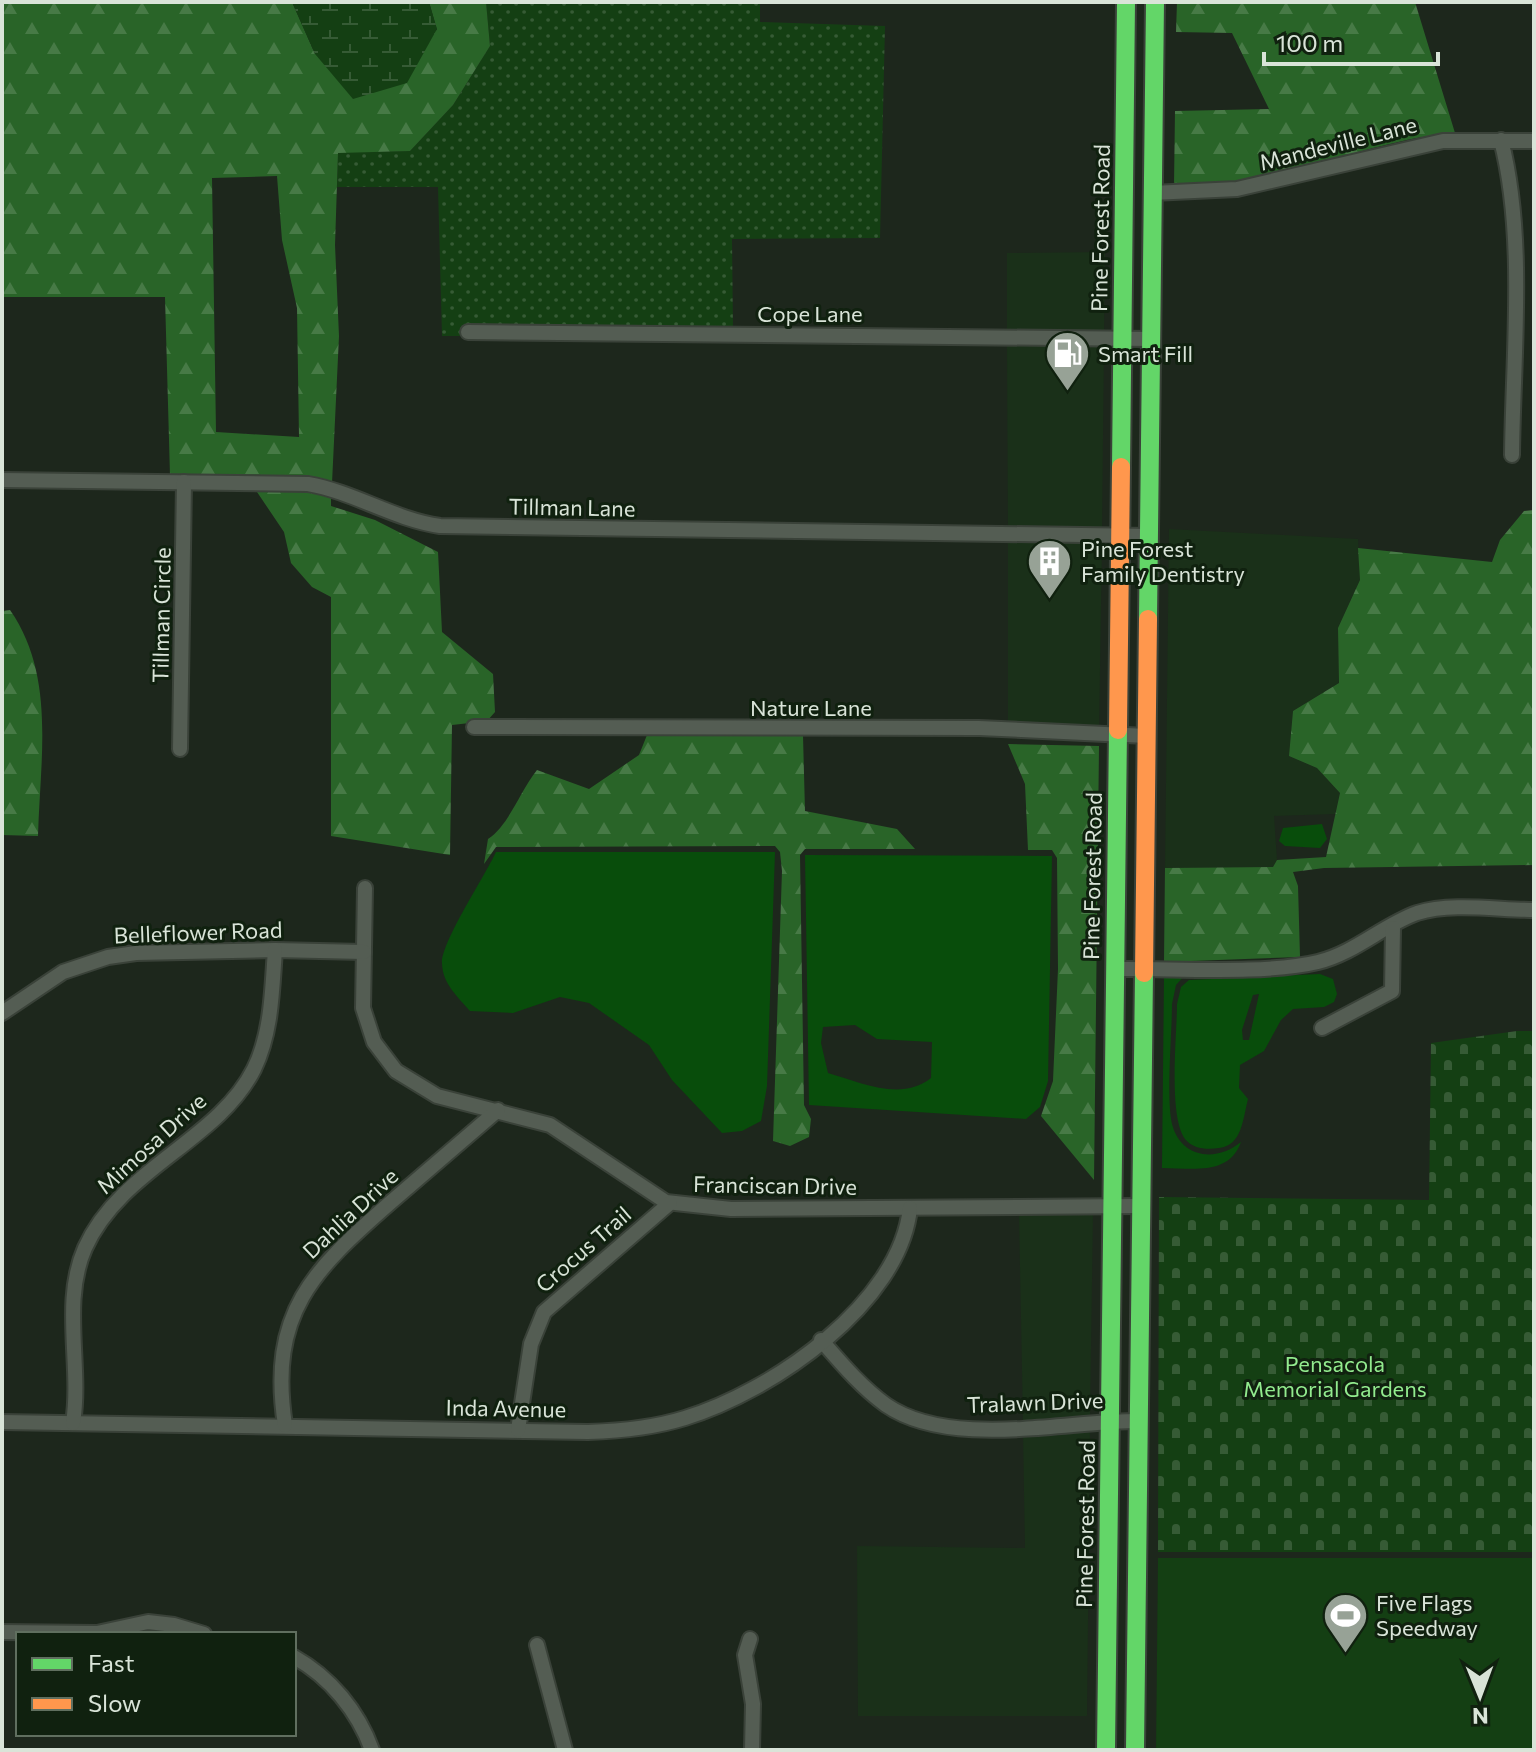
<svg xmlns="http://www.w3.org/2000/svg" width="1536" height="1752" font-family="Commissioner,sans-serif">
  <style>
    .built { fill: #1a3019 }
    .grass { fill: url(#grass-dots) }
    .forest { fill: url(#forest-firs); fill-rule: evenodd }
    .wetland { fill: url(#wetland-marsh) }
    .cemetery { fill: url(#cemetery-stones) }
    .garden { fill: #143f13 }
    .water { fill: #084d0b; fill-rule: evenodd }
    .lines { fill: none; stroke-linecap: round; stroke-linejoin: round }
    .street-casing { stroke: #3a4239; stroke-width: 18 }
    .fast-casing { stroke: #3a4239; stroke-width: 22 }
    .slow-casing { stroke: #3a4239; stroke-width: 22 }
    .street { stroke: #545d53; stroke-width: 14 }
    .fast { stroke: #63d668; stroke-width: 18 }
    .slow { stroke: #ff974d; stroke-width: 18 }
    .labels { text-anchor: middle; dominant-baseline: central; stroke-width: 6; stroke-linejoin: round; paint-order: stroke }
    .street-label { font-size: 22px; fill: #d9e4d8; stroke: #10210f }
    .poi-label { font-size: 22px; fill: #d9e4d8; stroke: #10210f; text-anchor: start }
    .park-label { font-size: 22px; fill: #92eb8e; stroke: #10210f }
  </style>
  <defs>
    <pattern id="grass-dots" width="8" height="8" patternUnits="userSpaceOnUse" patternTransform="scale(2)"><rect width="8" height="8" fill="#143f13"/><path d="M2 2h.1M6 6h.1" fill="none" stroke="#365b35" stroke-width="1.8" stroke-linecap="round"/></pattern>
    <pattern id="forest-firs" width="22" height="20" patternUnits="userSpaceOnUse" patternTransform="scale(2)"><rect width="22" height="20" fill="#296428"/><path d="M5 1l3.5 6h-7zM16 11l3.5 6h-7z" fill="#477a46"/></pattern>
    <pattern id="wetland-marsh" width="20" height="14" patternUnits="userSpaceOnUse" patternTransform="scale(2)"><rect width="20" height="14" fill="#143f13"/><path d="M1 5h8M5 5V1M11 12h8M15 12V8" fill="none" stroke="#365b35"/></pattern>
    <pattern id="cemetery-stones" width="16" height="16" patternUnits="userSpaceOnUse" patternTransform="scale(2)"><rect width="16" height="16" fill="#143f13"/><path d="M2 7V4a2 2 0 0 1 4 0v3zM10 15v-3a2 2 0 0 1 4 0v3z" fill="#365b35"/></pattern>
  </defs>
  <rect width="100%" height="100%" fill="#1d271c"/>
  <g class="built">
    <polygon points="1105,252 1104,332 1007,330 1007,253"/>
    <polygon points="1007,344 1104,345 1102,529 1008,528"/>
    <polygon points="1169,529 1358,539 1360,580 1338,628 1339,683 1293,711 1289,756 1317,768 1340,793 1335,814 1274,816 1277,860 1273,867 1165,868"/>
    <polygon points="1008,541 1102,543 1099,729 1008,722"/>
    <polygon points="1093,1213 1090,1415 1023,1421 1019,1214"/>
    <polygon points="1090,1429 1087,1716 858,1716 857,1546 1025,1548 1023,1434"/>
  </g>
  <polygon class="grass" points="486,2 760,2 760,22 885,26 880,238 732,239 733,328 463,325 462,336 442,336 438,187 337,187 338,152 410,151 453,105 490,46"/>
  <g class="forest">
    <path d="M 2,2 L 292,2 L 315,54 L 437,30 L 429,2 L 486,2 L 490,46 L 453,105 L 410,151 L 338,153 L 335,245 L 339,336 L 332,483 L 298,477 L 170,475 L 165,297 L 2,297 ZM 277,176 L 282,240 L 297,308 L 299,437 L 216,432 L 212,178 Z"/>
    <path d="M 1177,2 L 1415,2 L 1455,133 C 1390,138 1330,163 1267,177 C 1236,184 1205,184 1174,186 L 1175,111 L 1269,109 L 1232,33 L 1176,32 Z"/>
    <polygon points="255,489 308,491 331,497 331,506 375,520 438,552 442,632 493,674 495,712 487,721 452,725 450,855 331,836 331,597 312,587 291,563 284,532"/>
    <polygon points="1534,510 1534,865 1324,868 1293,872 1298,886 1300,957 1164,962 1165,868 1273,867 1277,860 1326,857 1340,793 1317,768 1289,756 1293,711 1339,683 1338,628 1360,580 1358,548 1492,562 1500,540 1524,511"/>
    <path d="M 10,610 C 56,676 40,759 38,836 L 2,835 L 2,611 Z"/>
    <path d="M 647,735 L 803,736 L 805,811 L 897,829 L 915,849 L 805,849 L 800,855 L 804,1105 L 811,1119 L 809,1137 L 790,1146 L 773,1141 L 782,871 L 780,852 L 775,846 L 496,847 L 484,864 L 488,839 C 509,825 519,793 537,770 L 589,789 L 639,755 Z"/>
    <polygon points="1008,744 1099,746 1094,1180 1041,1116 1053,1081 1058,969 1057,858 1052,850 1028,850 1025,784"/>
  </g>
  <polygon class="wetland" points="292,2 429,2 437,29 407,83 353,99 315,54"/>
  <polygon class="cemetery" points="1517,1031 1534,1031 1534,1552 1158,1552 1159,1197 1429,1200 1431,1043"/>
  <polygon class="garden" points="1158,1558 1534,1558 1534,1750 1156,1750"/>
  <g class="water">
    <polygon points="1322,824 1327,839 1320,848 1285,846 1279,841 1283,828"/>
    <path d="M 496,852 L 775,852 L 767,1086 L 761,1121 L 742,1131 L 722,1133 L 672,1080 L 649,1045 L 589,1003 L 560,997 L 513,1013 L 470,1011 C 457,996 443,984 442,964 C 440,944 485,876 496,852 Z"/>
    <path d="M 805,855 L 1052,856 L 1048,1081 L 1040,1107 L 1026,1119 L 809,1105 ZM 855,1025 L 877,1039 L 932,1042 L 931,1078 C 901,1102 860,1082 828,1073 L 821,1043 L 823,1027 Z"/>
    <path d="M 1320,974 L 1333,979 L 1337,994 L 1334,1002 L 1324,1007 L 1293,1009 L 1281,1020 L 1264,1051 L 1240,1065 L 1239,1088 L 1248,1099 C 1243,1118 1242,1146 1219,1148 C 1207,1150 1193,1149 1185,1139 C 1168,1115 1177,1035 1177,1004 L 1181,987 L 1189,980 ZM 1259,994 L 1249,1040 L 1243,1040 L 1242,1030 L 1253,995 Z"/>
    <path d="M 1185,975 L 1176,985 L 1172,1004 C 1172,1034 1166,1098 1172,1124 C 1181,1159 1217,1162 1241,1142 C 1229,1176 1192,1168 1162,1168 L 1164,976 Z"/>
  </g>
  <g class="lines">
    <defs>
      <g id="street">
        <path d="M 1501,140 C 1526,237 1513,355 1512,455"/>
        <polyline points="1152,193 1237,189 1443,141 1534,141"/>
        <polyline points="468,332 1151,339"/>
        <path d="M 2,480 L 308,484 C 354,492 393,519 440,526 L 1149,536"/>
        <polyline points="474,727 979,728 1147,736"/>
        <polyline points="180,749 184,482"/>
        <polyline points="365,888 363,1008 374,1042 396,1071 437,1096 550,1125 666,1202 731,1209 1141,1206"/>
        <path d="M 1115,969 C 1173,968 1264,975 1318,962 C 1355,953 1383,925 1417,913 C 1452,902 1498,910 1534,910"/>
        <polyline points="2,1013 63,972 108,957 136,953 275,950 364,952"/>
        <polyline points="1322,1028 1392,991 1393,928"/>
        <path d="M 821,1340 C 841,1363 861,1387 886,1405 C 950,1449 1065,1421 1138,1421"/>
        <path d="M 2,1422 L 588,1432 C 621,1431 653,1428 685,1418 C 771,1392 900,1304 910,1208"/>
        <path d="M 73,1423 C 82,1366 61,1302 85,1248 C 121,1168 218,1141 254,1069 C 272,1032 272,989 275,950"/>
        <path d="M 285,1425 C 268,1313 313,1270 391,1202 C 427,1171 462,1141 498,1110"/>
        <polyline points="518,1430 531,1344 544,1312 670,1203"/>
        <polyline points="2,1632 97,1633 148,1622 174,1625 204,1634"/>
        <polyline points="750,1639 745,1655 753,1704 752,1750"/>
        <polyline points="537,1645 565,1750"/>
        <path d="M 294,1657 C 330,1677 358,1711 372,1750"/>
      </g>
      <g id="fast">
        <polyline points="1121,467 1126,2"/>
        <polyline points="1148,619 1155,2"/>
        <polyline points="1106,1750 1118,730"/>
        <polyline points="1135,1750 1144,973"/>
      </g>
      <g id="slow">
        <polyline points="1118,730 1121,467"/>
        <polyline points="1144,973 1148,619"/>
      </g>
    </defs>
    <use href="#street" class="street-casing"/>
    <use href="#fast" class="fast-casing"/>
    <use href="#slow" class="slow-casing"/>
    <use href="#street" class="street"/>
    <use href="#fast" class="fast"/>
    <use href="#slow" class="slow"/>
  </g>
  <defs>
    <symbol id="fuel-pin" viewBox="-11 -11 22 30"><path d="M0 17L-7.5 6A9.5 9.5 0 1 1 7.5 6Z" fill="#97a296" stroke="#10210f"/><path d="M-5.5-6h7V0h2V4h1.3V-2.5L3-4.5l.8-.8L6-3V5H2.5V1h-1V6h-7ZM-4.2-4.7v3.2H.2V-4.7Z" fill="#fff"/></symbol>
    <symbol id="building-pin" viewBox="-11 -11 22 30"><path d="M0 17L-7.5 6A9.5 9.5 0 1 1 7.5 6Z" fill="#97a296" stroke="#10210f"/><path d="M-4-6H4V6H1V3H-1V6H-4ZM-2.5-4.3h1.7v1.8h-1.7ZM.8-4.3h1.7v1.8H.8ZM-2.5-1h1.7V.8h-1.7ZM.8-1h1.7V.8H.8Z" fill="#fff"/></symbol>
    <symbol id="stadium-pin" viewBox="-11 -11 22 30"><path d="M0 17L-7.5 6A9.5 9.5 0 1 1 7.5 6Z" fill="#97a296" stroke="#10210f"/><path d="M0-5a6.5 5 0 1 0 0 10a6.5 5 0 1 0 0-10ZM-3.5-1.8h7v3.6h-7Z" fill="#fff"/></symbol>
  </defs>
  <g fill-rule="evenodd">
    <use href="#fuel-pin" x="1042" y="328" width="51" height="69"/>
    <use href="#building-pin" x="1024" y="536" width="51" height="69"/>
    <use href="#stadium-pin" x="1320" y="1590" width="51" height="69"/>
  </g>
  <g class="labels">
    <g class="street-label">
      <text transform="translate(1338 143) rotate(-14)">Mandeville Lane</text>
      <text transform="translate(1100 228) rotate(-89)">Pine Forest Road</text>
      <text x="810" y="313">Cope Lane</text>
      <text transform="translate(572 507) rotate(1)">Tillman Lane</text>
      <text transform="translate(161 615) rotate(-89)">Tillman Circle</text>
      <text x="811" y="707">Nature Lane</text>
      <text transform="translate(1092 876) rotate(-89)">Pine Forest Road</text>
      <text transform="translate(198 932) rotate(-2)">Belleflower Road</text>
      <text transform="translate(151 1143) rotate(-42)">Mimosa Drive</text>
      <text transform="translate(775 1185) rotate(1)">Franciscan Drive</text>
      <text transform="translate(350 1213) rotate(-43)">Dahlia Drive</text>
      <text transform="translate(583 1249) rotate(-41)">Crocus Trail</text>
      <text transform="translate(1035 1402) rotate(-2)">Tralawn Drive</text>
      <text transform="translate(506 1408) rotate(1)">Inda Avenue</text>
      <text transform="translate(1085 1524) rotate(-89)">Pine Forest Road</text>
    </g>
    <g class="poi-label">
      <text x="1098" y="353">Smart Fill</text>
      <text x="1081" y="548">Pine Forest<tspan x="1081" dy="25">Family Dentistry</tspan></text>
      <text x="1376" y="1602">Five Flags<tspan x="1376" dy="25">Speedway</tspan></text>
    </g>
    <g class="park-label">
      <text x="1335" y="1363">Pensacola<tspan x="1335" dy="25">Memorial Gardens</tspan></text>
    </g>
  </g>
  <rect width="1536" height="1752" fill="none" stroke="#d9e4d8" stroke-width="8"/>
  <rect x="16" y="1632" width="280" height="104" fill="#10210f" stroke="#606f5f" stroke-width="2"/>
  <rect x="32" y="1658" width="40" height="12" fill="#63d668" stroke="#606f5f" stroke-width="2"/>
  <text x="88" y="1672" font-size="24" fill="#d9e4d8">Fast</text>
  <rect x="32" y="1698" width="40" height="12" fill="#ff974d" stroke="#606f5f" stroke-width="2"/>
  <text x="88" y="1712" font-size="24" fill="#d9e4d8">Slow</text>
  <g transform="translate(1480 1696) rotate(179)" stroke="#10210f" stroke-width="6" paint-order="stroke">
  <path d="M0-6L14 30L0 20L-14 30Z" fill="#d9e4d8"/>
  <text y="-12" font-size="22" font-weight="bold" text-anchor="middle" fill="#d9e4d8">N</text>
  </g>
  <path d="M1264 52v12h174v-12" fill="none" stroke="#d9e4d8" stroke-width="4"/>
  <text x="1276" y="52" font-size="24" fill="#d9e4d8" stroke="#10210f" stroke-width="6" paint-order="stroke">100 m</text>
</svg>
